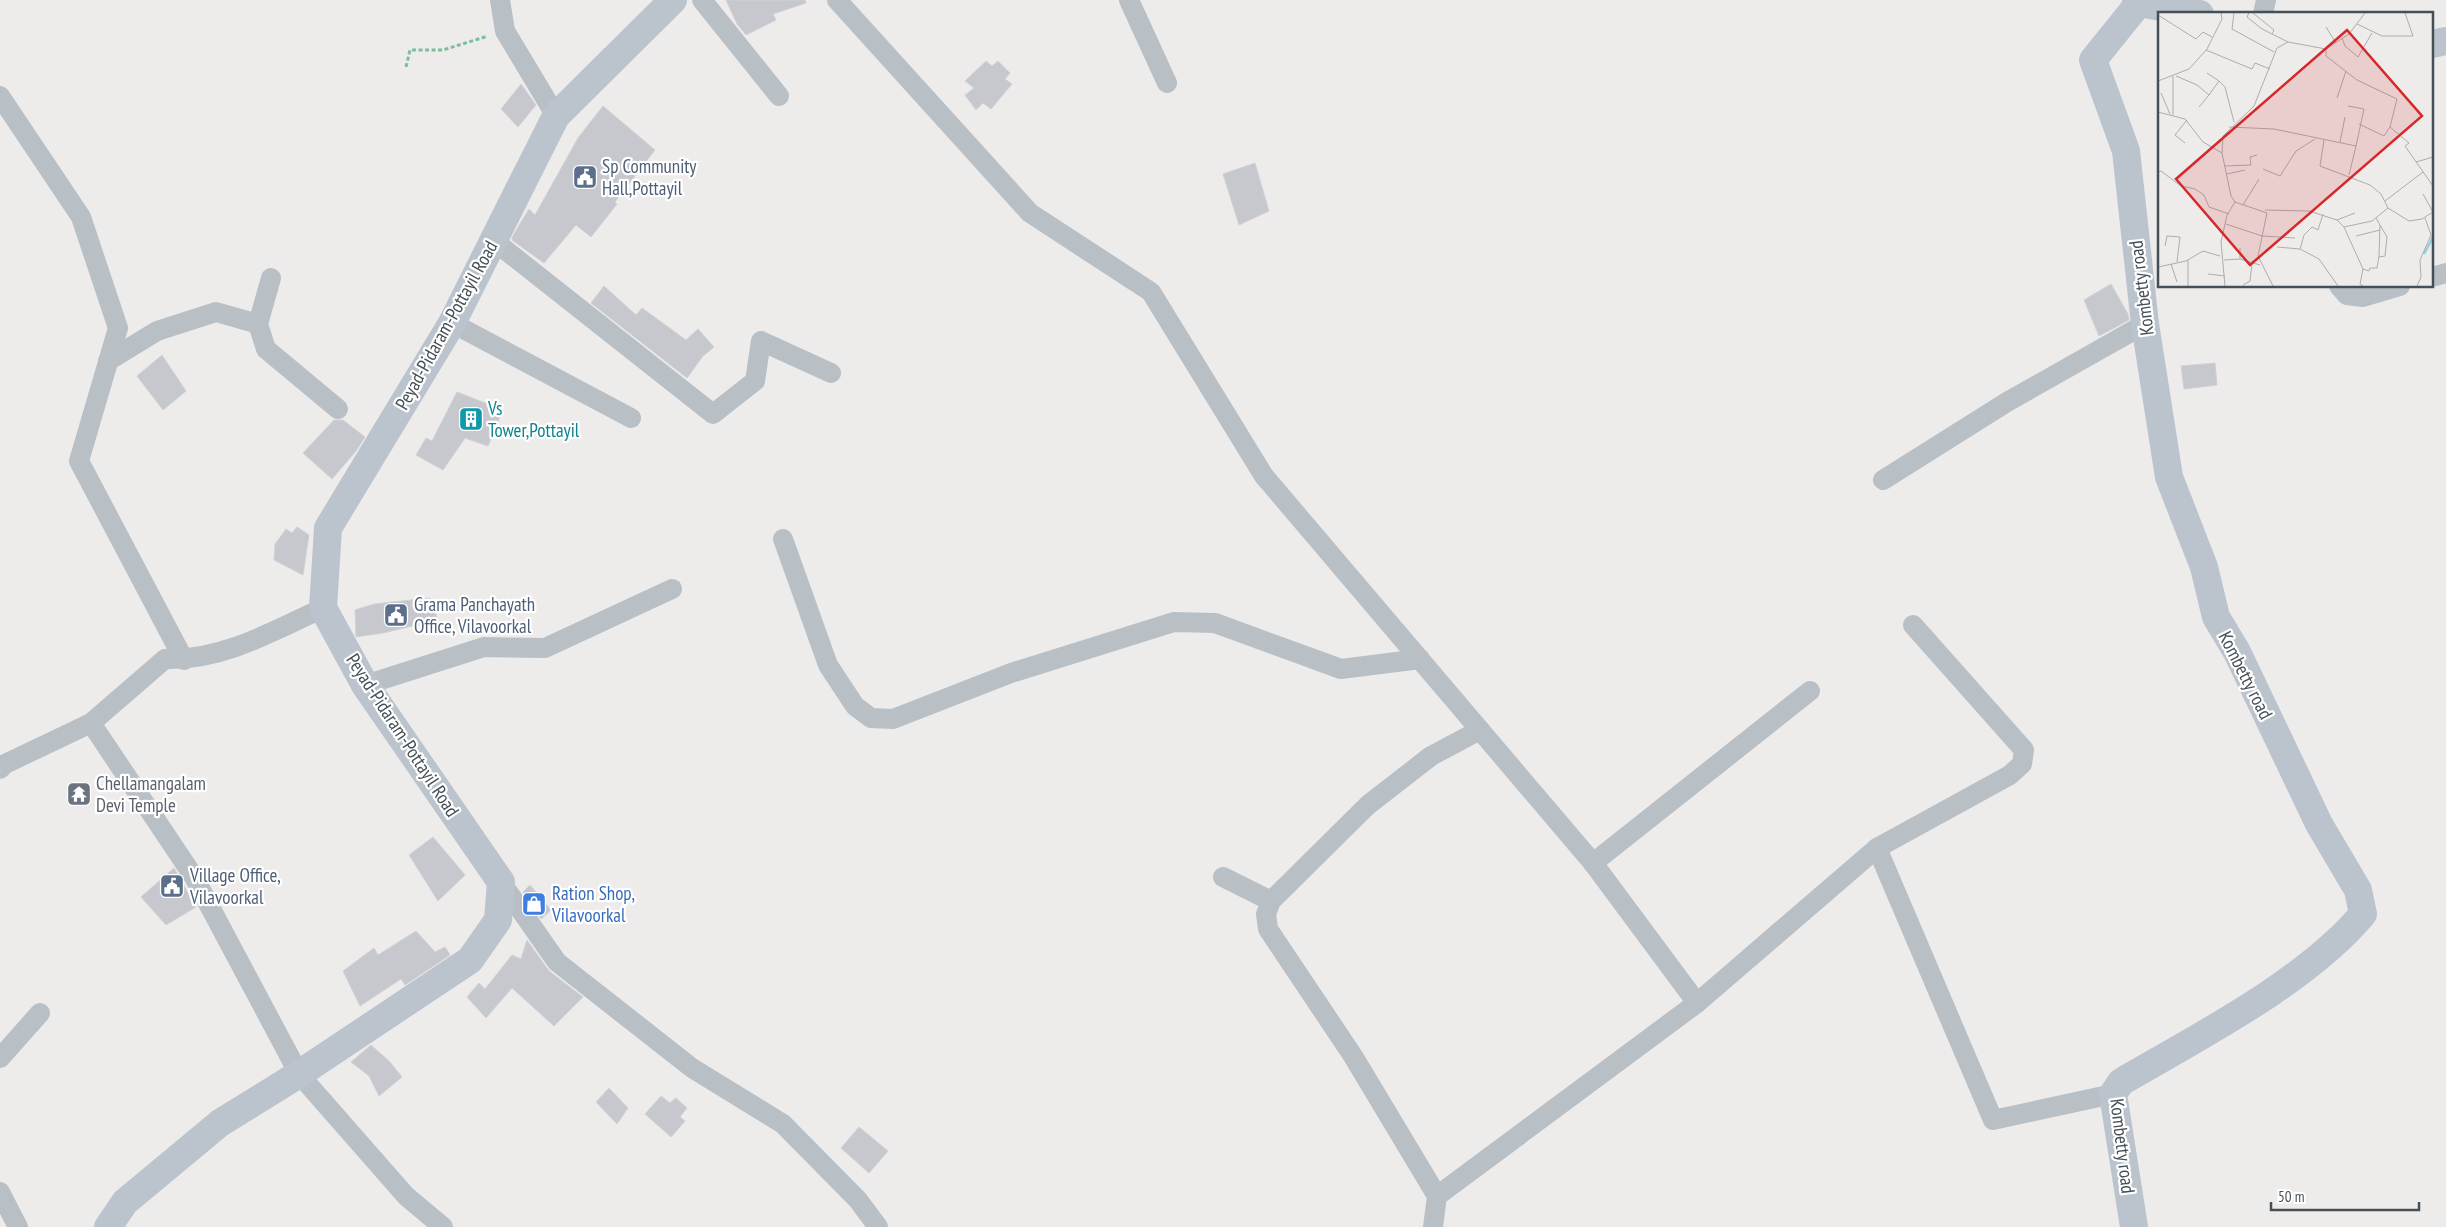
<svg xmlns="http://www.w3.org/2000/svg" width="2446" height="1227" font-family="'PT Sans Narrow',sans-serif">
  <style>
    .building { fill: #c6c8ce; stroke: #d0d2d6 }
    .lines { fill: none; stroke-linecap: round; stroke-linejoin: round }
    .path { stroke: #7bc09c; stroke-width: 3; stroke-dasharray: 4 2.5; stroke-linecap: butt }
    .street { stroke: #b8c0c6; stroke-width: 20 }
    .secondary { stroke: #bbc4cd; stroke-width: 28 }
    .labels { text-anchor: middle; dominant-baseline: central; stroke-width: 4.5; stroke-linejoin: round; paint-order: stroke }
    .service-label { font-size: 19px; fill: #4e5e75; stroke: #fff; text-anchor: start }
    .street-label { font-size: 19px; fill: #464f56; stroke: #fff }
    .culture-label { font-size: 19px; fill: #0d838f; stroke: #fff; text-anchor: start }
    .worship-label { font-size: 19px; fill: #5b616d; stroke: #fff; text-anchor: start }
    .shop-label { font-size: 19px; fill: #366cbe; stroke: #fff; text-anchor: start }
    .inset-river { fill: none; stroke: #90d0df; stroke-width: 2.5 }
    .inset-road { fill: none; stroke: #abadaf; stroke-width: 1 }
    .view { fill: #d62828; fill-opacity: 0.15; stroke: #d62828; stroke-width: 2.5 }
    .inset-edge { fill: none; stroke: #464f56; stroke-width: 2.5 }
  </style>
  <rect width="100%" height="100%" fill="#eeebeb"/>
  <g class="building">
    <polygon points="726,0 805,0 806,3 773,14 776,20 746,35 737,24"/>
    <polygon points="986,61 992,66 998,61 1010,73 1005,79 1012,84 991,109 983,103 976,110 965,95 974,88 965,81"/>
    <polygon points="521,84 536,105 518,127 501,109"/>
    <polygon points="603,106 655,150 615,202 617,204 591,237 576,225 544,263 512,240 512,237 529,209 535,215 578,138"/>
    <polygon points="1255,163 1269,211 1239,225 1223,174"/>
    <polygon points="2111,284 2128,314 2129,320 2099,336 2084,300"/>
    <polygon points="604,286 636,315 642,308 686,340 698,329 714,347 703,356 687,378 591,303"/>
    <polygon points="162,355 186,391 163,410 137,376"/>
    <polygon points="2215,363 2217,385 2184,389 2181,366"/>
    <polygon points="457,392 503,410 488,446 465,438 443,470 416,455 426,438 432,441"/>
    <polygon points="334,420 343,420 365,437 356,451 332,479 303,453"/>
    <polygon points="297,527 309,535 303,575 274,560 275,544 281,536 286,529 292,533"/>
    <polygon points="430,598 438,620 383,633 356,637 355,610 374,604"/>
    <polygon points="433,837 465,875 438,901 409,855"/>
    <polygon points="174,868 196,907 166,925 141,897"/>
    <polygon points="530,885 551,910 541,919 523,892"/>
    <polygon points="416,931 435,952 445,947 450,955 405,985 401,979 360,1006 343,971 374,948 378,955"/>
    <polygon points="527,940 549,971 583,997 554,1026 512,988 486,1018 467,997 479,983 485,989 512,955 521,959"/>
    <polygon points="371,1045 389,1061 402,1077 379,1096 369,1076 351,1062"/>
    <polygon points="609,1088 628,1108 617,1124 596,1102"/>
    <polygon points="661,1096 670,1103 676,1098 687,1108 680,1117 685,1121 671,1137 645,1114"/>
    <polygon points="859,1127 888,1151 869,1173 841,1148"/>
  </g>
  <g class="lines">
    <polyline class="path" points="406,67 410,50 443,50 488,36"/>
    <g class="street">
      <polyline points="500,0 505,31 556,116"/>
      <polyline points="702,0 779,96"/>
      <polyline points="837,0 1030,213 1151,292 1264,476 1593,863 1697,1003 1877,848 2010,775 2022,764 2024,750 1913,625"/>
      <polyline points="1129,0 1167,83"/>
      <polyline points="2263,14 2266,0"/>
      <polyline points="0,96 81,217 118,328 79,461 184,660"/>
      <polyline points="494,241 713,414 755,381 761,341 831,373"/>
      <polyline points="2432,277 2446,273"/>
      <polyline points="271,278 258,324 266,349 338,409"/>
      <polyline points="2339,286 2347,295 2363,297 2400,286"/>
      <polyline points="452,323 631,418"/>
      <polyline points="108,361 157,331 216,312 258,324"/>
      <polyline points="1883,480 2007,402 2145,324"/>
      <polyline points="783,539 828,665 855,706 871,718 893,719 1011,673 1174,622 1215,623 1341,669 1420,659"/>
      <polyline points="365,685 484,647 545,648 672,589"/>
      <polyline points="91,723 194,877 299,1074 406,1196 443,1227"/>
      <path d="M 0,769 L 5,764 L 91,723 L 165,659 C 221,661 274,631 323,608"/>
      <polyline points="1877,848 1993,1120 2113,1094"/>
      <polyline points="1593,863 1810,691"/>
      <polyline points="1223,877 1271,901"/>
      <polyline points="501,882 557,962 692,1068 783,1124 858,1200 878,1227"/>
      <polyline points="0,1058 40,1013"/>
      <polyline points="0,1192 18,1227"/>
      <polyline points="1437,1196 1697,1003"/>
      <polyline points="1433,1227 1437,1196 1353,1056 1268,929 1266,914 1271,901 1368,805 1431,756 1480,730"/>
    </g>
    <g class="secondary">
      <polyline points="2136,0 2139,3 2200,14"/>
      <polyline points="2432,44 2446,41"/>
      <polyline points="108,1227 125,1202 220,1123 299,1074 470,960 498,920 501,882 365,685 323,608 328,528 452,323 556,116 673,0"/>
      <path d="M 2134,1227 L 2113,1094 L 2121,1082 C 2198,1037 2306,982 2363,914 L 2358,890 L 2319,824 L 2237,652 L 2216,617 L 2204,567 L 2169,477 L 2145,324 L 2126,151 L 2093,60 L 2139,3"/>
    </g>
  </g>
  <defs>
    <symbol id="civic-square" viewBox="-11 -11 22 22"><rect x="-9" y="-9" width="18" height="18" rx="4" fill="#5c6f8a" stroke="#fff"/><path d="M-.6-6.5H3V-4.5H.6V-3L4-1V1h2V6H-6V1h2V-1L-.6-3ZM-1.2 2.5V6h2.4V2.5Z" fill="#fff"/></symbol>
    <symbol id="building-square" viewBox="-11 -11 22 22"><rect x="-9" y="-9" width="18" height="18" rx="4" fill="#0f9aa8" stroke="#fff"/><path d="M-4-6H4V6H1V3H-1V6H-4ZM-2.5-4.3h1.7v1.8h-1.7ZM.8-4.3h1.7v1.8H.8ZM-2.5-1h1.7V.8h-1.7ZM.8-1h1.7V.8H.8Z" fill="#fff"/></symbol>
    <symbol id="temple-square" viewBox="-11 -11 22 22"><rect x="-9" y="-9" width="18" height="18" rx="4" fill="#6b7280" stroke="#fff"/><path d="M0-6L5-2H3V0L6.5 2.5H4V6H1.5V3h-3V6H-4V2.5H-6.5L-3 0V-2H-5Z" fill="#fff"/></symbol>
    <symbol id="shop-square" viewBox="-11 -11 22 22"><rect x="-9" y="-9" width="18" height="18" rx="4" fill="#3f7fe0" stroke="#fff"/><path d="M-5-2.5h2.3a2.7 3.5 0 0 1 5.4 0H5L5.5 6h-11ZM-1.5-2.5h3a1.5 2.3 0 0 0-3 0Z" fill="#fff"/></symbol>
  </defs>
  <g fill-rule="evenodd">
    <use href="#civic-square" x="571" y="163" width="28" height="28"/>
    <use href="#building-square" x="457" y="405" width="28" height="28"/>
    <use href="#civic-square" x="382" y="601" width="28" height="28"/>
    <use href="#temple-square" x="65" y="780" width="28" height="28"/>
    <use href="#civic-square" x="158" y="872" width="28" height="28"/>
    <use href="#shop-square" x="520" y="890" width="28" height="28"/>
  </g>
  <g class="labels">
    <g class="service-label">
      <text x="602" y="166">Sp Community<tspan x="602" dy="22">Hall,Pottayil</tspan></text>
      <text x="414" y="604">Grama Panchayath<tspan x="414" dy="22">Office, Vilavoorkal</tspan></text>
      <text x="190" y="875">Village Office,<tspan x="190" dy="22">Vilavoorkal</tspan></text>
    </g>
    <g class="street-label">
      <text transform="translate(2141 288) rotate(-97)">Kombetty road</text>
      <text transform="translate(446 325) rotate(-61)">Peyad-Pidaram-Pottayil Road</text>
      <text transform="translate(2246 675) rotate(63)">Kombetty road</text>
      <text transform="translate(403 735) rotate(57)">Peyad-Pidaram-Pottayil Road</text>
      <text transform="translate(2123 1146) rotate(83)">Kombetty road</text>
    </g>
    <g class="culture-label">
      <text x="488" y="408">Vs<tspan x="488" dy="22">Tower,Pottayil</tspan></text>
    </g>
    <g class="worship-label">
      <text x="96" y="783">Chellamangalam<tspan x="96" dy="22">Devi Temple</tspan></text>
    </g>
    <g class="shop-label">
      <text x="552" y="893">Ration Shop,<tspan x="552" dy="22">Vilavoorkal</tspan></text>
    </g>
  </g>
  <g transform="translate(2158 12)">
    <rect width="275" height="275" fill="#eeebeb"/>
    <path class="inset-river" d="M 266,242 L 275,225"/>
    <path class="inset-road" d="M 76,1 L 74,17 L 116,40M 91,1 L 89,5 L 104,17 L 130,30M 95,1 L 116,18 L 114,22M 0,3 L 38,27 L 45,20 L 54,25M 199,12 L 224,24 L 255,24 L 247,1M 168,15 L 178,31M 184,26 L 187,34 L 200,45 L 214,21M 168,37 L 168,44 L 199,68 L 239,87 L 232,115 L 251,131 L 247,134 L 275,174M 48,38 L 94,57 L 97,51 L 112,57M 18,64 L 39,73 L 51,83 L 61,69 L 49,61M 0,69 L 31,57 L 49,37 L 64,7 L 63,1M 61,69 L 67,75 L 76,110M 3,81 L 12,102M 179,86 L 188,59M 41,95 L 51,83M 0,100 L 27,107 L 45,130 L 64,141M 15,103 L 15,64M 201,112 L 226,124 L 232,115M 71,115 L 116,117 L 198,134 L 206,97 L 190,94M 166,128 L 162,154 L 212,173 L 223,182 L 230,196M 182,130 L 187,105M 27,131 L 17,123 L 29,108M 258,150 L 275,145M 67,154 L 93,153 L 92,145 L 99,143M 105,157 L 122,164 L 138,139 L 157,127M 0,160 L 3,159 L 23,174 L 37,177 L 46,183 L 51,195 L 71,202M 69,162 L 87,158M 191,163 L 198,134M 265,182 L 275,200M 227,189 L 265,160M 85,193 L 101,167M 107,198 L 151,199 L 179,208 L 186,215 L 205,257 L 211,259 L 212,256 L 219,256 L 221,244 L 222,213 L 218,206M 179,208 L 197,201M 68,212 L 104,224 L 137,226M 186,215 L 214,209 L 230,196 L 251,209 L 264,207 L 275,200M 198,224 L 222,218M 7,234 L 9,224 L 22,225 L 19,250M 119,235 L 142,237 L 146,223 L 154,215 L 160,218 L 165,202M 82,236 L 82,247 L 102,253M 142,237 L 161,247 L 180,274M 221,245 L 227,244 L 229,225 L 222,213M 30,248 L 30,274M 66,248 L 82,247M 13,252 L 19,270M 0,255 L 28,249 L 45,239 L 62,244M 205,257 L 202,272 L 205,274M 50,262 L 67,264M 85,273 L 92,269 L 94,252M 67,274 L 63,230 L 69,203 L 77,190M 115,274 L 100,244 L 109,201 L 77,190 L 73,184 L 64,141 L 65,124 L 96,94 L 119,36 L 130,30 L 168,37 L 191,22 L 207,1M 259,274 L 263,265 L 262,248 L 273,223 L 267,206"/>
    <path class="view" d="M 189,18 L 264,104 L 92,253 L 18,167 Z"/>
    <rect width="275" height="275" class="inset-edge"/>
  </g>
  <path d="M2271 1202v8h148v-8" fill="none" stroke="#464f56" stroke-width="2.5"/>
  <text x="2278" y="1202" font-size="15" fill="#464f56" stroke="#ffffff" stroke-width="4" paint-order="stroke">50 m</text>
</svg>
